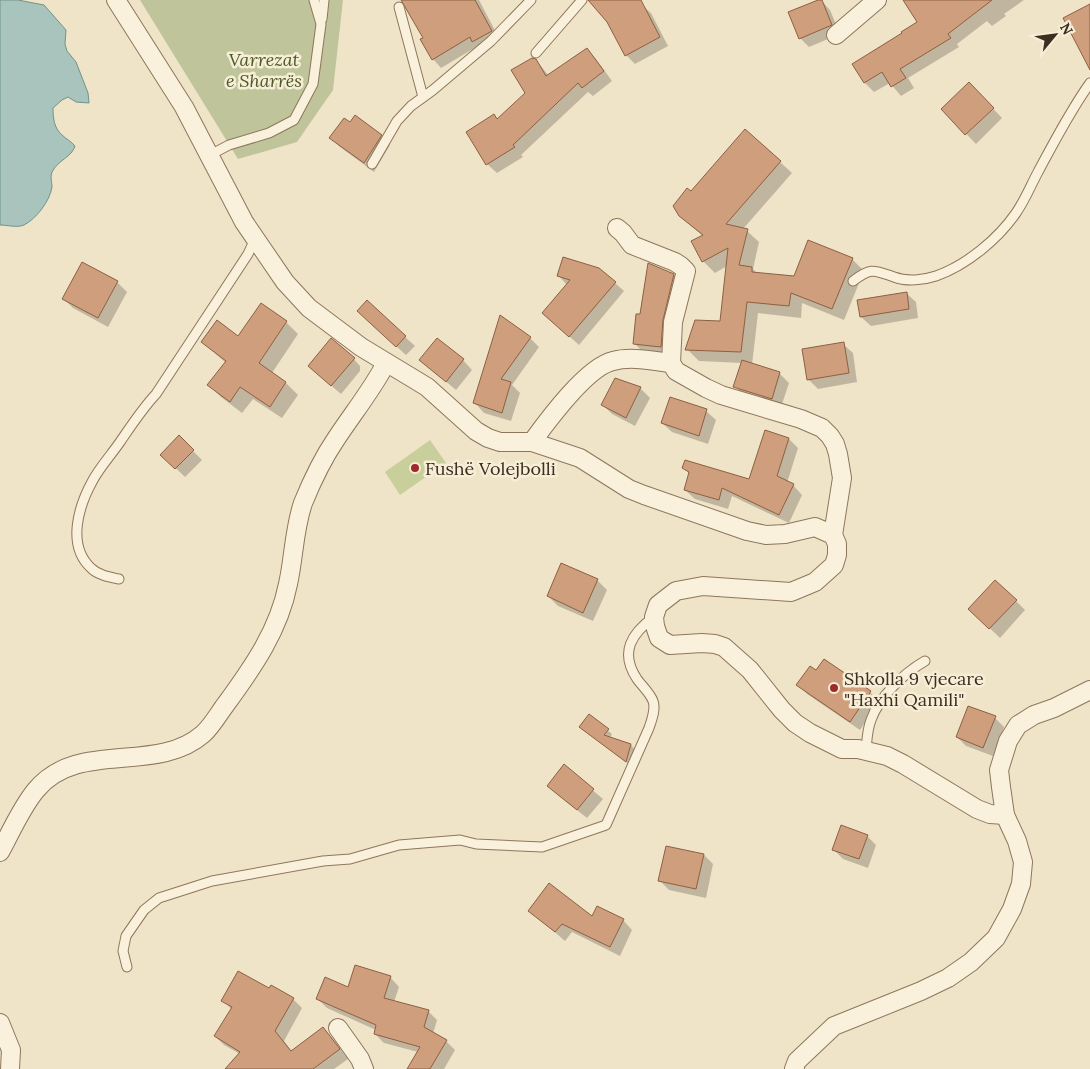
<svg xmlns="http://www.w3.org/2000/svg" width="1090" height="1069" font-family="Lora,serif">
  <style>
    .green { fill: #c9cf9b }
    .cemetery { fill: #bfc49a }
    .water { fill: #a9c4bc; stroke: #6f938a }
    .shadow { fill: #0003 }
    .building { fill: #cf9f7d; stroke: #8d5f41 }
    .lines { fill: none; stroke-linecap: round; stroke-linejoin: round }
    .service-casing { stroke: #8d765c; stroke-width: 11 }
    .minor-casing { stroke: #8d765c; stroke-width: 20 }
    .service { stroke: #faf1dc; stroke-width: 9 }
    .minor { stroke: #faf1dc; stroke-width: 18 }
    .poi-dot { fill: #9e2a2b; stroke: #f7eed8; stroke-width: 2 }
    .labels { text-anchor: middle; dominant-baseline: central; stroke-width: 5; stroke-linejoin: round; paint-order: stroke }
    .park-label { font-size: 18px; font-style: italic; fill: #4d5a26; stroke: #f7eed8 }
    .poi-label { font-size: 18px; fill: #3d2e20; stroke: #f7eed8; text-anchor: start }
  </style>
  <rect width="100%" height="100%" fill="#f0e4c8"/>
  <polygon class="green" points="430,440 446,463 400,495 385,472"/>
  <polygon class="cemetery" points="140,0 343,0 333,90 297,142 238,159"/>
  <path class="water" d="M 0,0 L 18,0 L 44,5 L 66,30 L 65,44 L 67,51 L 76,62 L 88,93 L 89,103 L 76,102 L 68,97 L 62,100 L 53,108 C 53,118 54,128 62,135 C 66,139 71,141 75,146 C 72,157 58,160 52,172 C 50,178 52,182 52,187 C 50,201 36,219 24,225 C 17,228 7,225 0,225 Z"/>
  <g class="shadow">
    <polygon points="403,0 479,0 500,40 482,50 478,46 441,68 433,59 424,38"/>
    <polygon points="595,0 610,0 642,5 651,13 668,46 635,64 626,55"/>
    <polygon points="821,0 830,10 840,34 809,47 800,38"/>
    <polygon points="905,0 1024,0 1004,14 1006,16 992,26 987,21 957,44 959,47 908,78 914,88 901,96 890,83 874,92 865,83 853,64 919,22"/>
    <polygon points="587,50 596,59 612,81 593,96 588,92 521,155 523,157 497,173 487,164 494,116 498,120 526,94 536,60 549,76"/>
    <polygon points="969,83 1002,118 976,144 942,109"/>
    <polygon points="381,136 390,145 374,172 340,147 331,138"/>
    <polygon points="780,162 792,173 743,229 747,231 759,242 753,269 758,274 795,278 852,259 864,271 844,320 802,303 801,318 758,313 752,365 779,373 789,383 781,407 744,396 735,386 742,363 699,361 687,349 721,322 727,266 715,273 703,261 703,236 680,216 691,192"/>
    <polygon points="558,275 615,283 624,291 579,345 543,313 567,285"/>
    <polygon points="674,275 683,285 670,356 644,353 635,344 641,316"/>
    <polygon points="117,282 127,292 108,327 73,308 64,299"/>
    <polygon points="906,293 916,302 918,318 871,326 861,317"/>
    <polygon points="367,302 415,346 406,355 368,321"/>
    <polygon points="286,322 298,334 272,373 286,383 298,395 282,418 253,399 242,413 221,397 209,385 226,363 202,342 239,338"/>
    <polygon points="530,338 539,347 512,385 520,393 511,421 484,413 475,403"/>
    <polygon points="843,344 853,353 857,382 818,389 808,379"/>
    <polygon points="351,356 360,366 360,371 341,394 319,375"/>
    <polygon points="420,360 463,360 472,370 456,390"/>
    <polygon points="615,380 640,388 650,398 635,426 612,414 603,405"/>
    <polygon points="706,411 716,420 708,444 672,432 662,423"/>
    <polygon points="179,437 202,460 185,477 162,455"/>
    <polygon points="789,439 798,448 787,483 793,485 802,495 789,523 732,496 728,509 695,499 685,490 690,474 683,468 750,480"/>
    <polygon points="597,580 607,590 593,621 558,606 548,596"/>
    <polygon points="1016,601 1025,610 1000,638 979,618"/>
    <polygon points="798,684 870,692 879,702 860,730 807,694"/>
    <polygon points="589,716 612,734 610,738 631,745 635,750 630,765 585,731"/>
    <polygon points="995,718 1004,727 993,756 966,746 957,737"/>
    <polygon points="564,766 603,799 587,818 558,795"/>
    <polygon points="867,836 876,845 868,868 843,859 834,850"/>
    <polygon points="704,855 713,864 706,898 669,890 660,881"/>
    <polygon points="529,910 623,920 632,930 620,956 572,932 565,941"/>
    <polygon points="390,977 399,987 394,1002 428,1011 437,1020 433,1034 446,1041 455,1050 444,1069 414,1069 418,1052 384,1043 375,1034 376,1030 327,1008 317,998"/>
    <polygon points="270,990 293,999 302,1008 284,1041 292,1052 323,1029 332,1038 348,1059 334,1069 227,1069 240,1054 224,1045 215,1036 232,1010 223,1000"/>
  </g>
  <g class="building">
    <polygon points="401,0 475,0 492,31 472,42 470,37 432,60 420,39 423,38"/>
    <polygon points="588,0 641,0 660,37 625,56 607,22"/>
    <polygon points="818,0 822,0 832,25 799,39 788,12"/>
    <polygon points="903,0 992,0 948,34 951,38 900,69 906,78 891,87 882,72 864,83 852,64 902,33 901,32 917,22"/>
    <polygon points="1090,4 1090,70 1063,18"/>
    <polygon points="587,48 604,71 582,88 578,83 513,145 515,147 486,165 466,132 494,114 497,119 525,93 511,70 532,58 536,59 546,76"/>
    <polygon points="969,82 994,108 965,135 941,109"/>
    <polygon points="355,115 382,135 364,163 329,138 344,118 350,122"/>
    <polygon points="745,129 781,161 726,224 748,229 739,265 752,267 752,272 794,276 808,240 853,258 832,309 791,293 789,306 747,302 741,352 685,350 695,320 720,321 728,248 702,262 691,241 703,235 679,216 673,206 687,188 691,191"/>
    <polygon points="563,257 599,268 616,282 569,337 542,313 570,280 557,276"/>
    <polygon points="82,262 118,281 98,318 62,299"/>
    <polygon points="648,263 674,274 663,320 661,347 633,344 636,314 640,314"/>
    <polygon points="907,292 909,309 860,317 857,300"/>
    <polygon points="367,300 406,336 396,347 357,311"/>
    <polygon points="261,303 287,321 259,363 286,382 270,407 240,387 230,402 207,385 226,361 201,342 217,320 238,336"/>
    <polygon points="500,315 531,337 501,379 511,382 502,413 473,403"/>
    <polygon points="331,338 355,358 331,386 308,366"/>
    <polygon points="437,338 464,359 446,382 419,360"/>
    <polygon points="844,342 849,373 807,380 802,349"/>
    <polygon points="742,360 780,372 772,399 733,387"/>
    <polygon points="615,378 641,387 626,418 601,405"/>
    <polygon points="670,397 707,409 699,436 661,423"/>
    <polygon points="765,430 789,438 777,476 794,484 779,515 722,488 719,500 684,490 689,472 682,468 685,460 749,479"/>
    <polygon points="179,435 194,450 175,469 160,455"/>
    <polygon points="561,563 598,579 583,613 547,596"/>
    <polygon points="995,580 1017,600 989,629 968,609"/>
    <polygon points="824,659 871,691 850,722 796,685 810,666 816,670"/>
    <polygon points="968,706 996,716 983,748 956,737"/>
    <polygon points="589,714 609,729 604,735 631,744 626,762 579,727"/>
    <polygon points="564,764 594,789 577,810 547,786"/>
    <polygon points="841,825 868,835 859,859 832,850"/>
    <polygon points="666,846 704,854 696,889 658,881"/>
    <polygon points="549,883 592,916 597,906 624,919 610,947 562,924 555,932 528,911"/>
    <polygon points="355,965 391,976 384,998 429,1010 424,1027 447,1040 430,1069 407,1069 420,1047 374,1034 376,1025 316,999 325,977 348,987"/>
    <polygon points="238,971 269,988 271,985 294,998 275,1031 291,1051 323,1027 340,1049 313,1069 225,1069 240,1052 214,1036 232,1007 221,1001"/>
  </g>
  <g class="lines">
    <defs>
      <g id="service">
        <polyline points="399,7 423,97"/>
        <polyline points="322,19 324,0"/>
        <polyline points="536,53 582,0"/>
        <polyline points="210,155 229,145 269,133 294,120 313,84 321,24 314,0"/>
        <polyline points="372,164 397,121 411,106 433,90 491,41 531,0"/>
        <path d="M 853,281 C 871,267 874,270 894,277 C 907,282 924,280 936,276 C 967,265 998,239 1016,213 C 1025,200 1031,185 1038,172 C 1054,142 1070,111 1090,83"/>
        <path d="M 119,579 C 109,577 98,575 91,568 C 66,545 79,505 93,480 C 100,467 111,455 120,442 C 131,426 142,409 156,394 L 248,254 L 255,239"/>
        <path d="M 866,751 C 867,740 867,730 871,720 C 879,697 904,673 925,661"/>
        <path d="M 127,967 L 123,951 L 126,936 L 144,910 L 159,898 L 212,881 L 323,861 L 350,859 L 399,845 L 460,840 L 476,844 L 542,847 L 606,825 L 649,728 C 652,719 656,709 653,701 C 650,693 642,686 637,679 C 619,652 632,633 654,617"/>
      </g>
      <g id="minor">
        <polyline points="116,0 184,107 244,222 285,282 309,308 361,347 427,387 476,431 488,438 500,442 532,442 580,458 629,489 644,495 747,531 766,535 785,534 815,527 833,535 837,544 837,555 834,565 815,582 791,592 703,586 676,591 658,605 654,617 655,626 659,638 670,645 702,643 715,644 724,647 750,670 782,710 795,723 810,733 842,749 858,749 887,756 903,764 977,809 990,814 1005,815"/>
        <polyline points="836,35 877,0"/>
        <polyline points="617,228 623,233 632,245 675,262 681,266 686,271 673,322 671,363 676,371 706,388 721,395 801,419 822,428 830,436 835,444 838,454 842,478 833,535"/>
        <path d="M 532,442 C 548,420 587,367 613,361 C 631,356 653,361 671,363"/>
        <path d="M 0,852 C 11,832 21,808 36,790 C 78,739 156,775 203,734 C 212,726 219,713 226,704 C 253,667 279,630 288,584 C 294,557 294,529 303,503 C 312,481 323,458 336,439 C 353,413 372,390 386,363"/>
        <polyline points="0,1023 11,1050 10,1069"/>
        <polyline points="338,1028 360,1059 364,1069"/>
        <polyline points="794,1069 797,1061 834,1026 921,991 948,978 971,962 996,938 1012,909 1021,884 1023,862 1017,841 1005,815 1001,787 999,770 1008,741 1018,725 1034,715 1054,708 1090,690"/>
      </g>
    </defs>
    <use href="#service" class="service-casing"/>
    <use href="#minor" class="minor-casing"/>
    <use href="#service" class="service"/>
    <use href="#minor" class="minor"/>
  </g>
  <g class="poi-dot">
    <circle cx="415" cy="468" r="5"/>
    <circle cx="834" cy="688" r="5"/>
  </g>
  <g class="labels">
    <g class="park-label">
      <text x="264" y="59">Varrezat<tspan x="264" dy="21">e Sharrës</tspan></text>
    </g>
    <g class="poi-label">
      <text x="425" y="468">Fushë Volejbolli</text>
      <text x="844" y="678">Shkolla 9 vjecare<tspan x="844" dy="21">"Haxhi Qamili"</tspan></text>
    </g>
  </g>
  <g transform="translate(1055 35) rotate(61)" stroke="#f7eed8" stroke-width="4" paint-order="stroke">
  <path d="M0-4L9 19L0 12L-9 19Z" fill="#3d2e20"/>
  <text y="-8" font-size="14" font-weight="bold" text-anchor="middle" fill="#3d2e20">N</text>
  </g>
</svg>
